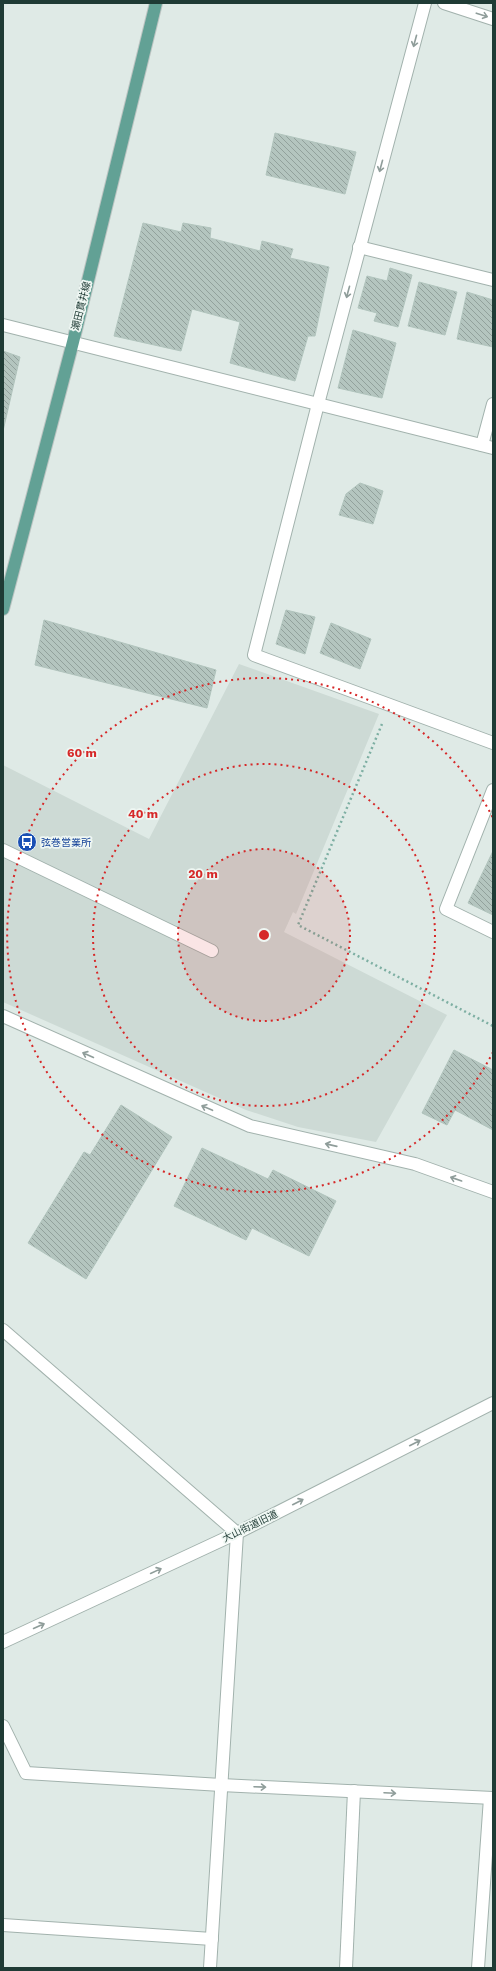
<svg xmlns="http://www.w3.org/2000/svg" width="496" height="1971" font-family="'Work Sans','Noto Sans JP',sans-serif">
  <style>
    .built { fill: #cddad5 }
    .building { fill: url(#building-back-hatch); stroke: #b1c4bd }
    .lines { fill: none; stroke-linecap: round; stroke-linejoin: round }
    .minor-casing { stroke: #a2b2ad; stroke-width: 14 }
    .major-casing { stroke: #bcc4c2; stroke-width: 14 }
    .path { stroke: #7eafa3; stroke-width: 2.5; stroke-dasharray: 2 3; stroke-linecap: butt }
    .minor { stroke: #fff; stroke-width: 12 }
    .major { stroke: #62a195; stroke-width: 12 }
    .oneway { stroke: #8f9d9a }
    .ring { fill: none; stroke: #d62828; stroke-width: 2; stroke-dasharray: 2 4 }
    .labels { text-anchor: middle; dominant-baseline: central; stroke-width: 3.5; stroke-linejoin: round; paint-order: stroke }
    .street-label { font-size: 10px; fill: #1f3b35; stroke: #eff7f3 }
    .transit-label { font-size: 10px; fill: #164399; stroke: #eff7f3; text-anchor: start }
    .centre { fill: #d62828; stroke: #eff7f3; stroke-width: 2 }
    .ring-label { font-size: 12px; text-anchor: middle; font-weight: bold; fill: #d62828; stroke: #eff7f3; stroke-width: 3.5; stroke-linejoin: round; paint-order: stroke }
  </style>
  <defs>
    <pattern id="building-back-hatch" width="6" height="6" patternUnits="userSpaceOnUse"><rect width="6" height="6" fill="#b4c5bf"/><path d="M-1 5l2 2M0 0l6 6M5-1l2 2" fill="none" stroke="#92a19c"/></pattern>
  </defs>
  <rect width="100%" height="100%" fill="#dfeae6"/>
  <polygon class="built" points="239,664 379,714 296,914 293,912 284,932 447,1015 376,1142 298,1127 246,1110 3,1002 3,765 149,839"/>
  <g class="building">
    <polygon points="275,133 356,152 345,194 266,175"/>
    <polygon points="143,223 181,232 183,223 211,228 210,238 260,251 262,241 293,249 290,258 329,267 315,336 308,336 295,381 230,363 240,322 192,309 181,351 114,336"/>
    <polygon points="390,268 412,275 398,327 374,321 377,313 358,308 367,276 387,281"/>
    <polygon points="419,282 457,292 445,335 408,326"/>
    <polygon points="467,292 493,300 493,347 457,339"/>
    <polygon points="353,330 396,343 382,398 338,388"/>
    <polygon points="3,351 20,357 3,431"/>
    <polygon points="360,483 383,491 373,524 339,515 346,494"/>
    <polygon points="286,610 315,617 305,654 276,644"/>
    <polygon points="44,620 216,670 207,708 35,665"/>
    <polygon points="331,623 371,639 360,669 320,653"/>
    <polygon points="493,851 493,915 468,903"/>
    <polygon points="454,1050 493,1070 493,1130 455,1110 447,1125 422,1113"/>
    <polygon points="121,1105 172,1137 86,1279 28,1243 84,1152 90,1155"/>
    <polygon points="202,1148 268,1179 273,1170 336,1201 309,1256 252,1228 246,1240 174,1206"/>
  </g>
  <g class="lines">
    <defs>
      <g id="minor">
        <polyline points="425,3 318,404 254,655 493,743"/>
        <polyline points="444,3 493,19"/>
        <polyline points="359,247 493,280"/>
        <polyline points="3,325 493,448"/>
        <polyline points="482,445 493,404"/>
        <polyline points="493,790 446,909 493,932"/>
        <polyline points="3,850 212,951"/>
        <polyline points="3,1016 250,1126 415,1164 493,1192"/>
        <polyline points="3,1330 237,1533 210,1968"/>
        <polyline points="3,1642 237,1533 493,1403"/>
        <polyline points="3,1726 26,1773 221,1785 493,1798"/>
        <polyline points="3,1925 212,1939"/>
        <polyline points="346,1968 354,1791"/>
        <polyline points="478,1968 490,1798"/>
      </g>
      <polyline id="major" points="3,609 73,342 156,3"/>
    </defs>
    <use href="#minor" class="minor-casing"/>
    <use href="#major" class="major-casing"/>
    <polyline class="path" points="382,724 298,925 493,1026"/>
    <use href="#minor" class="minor"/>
    <use href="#major" class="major"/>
  </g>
  <defs><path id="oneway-shaft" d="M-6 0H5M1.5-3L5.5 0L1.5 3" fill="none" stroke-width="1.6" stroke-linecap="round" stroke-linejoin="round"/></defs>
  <g class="oneway">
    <use href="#oneway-shaft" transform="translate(482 15) rotate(18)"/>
    <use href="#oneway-shaft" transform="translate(415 41) rotate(105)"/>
    <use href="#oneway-shaft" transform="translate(381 166) rotate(105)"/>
    <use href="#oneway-shaft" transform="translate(348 292) rotate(105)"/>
    <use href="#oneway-shaft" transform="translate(88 1055) rotate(-156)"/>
    <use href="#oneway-shaft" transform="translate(207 1108) rotate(-157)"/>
    <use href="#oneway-shaft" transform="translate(331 1145) rotate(-167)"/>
    <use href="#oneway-shaft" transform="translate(456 1179) rotate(-161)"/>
    <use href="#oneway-shaft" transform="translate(415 1443) rotate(-27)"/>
    <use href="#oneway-shaft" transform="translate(298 1502) rotate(-27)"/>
    <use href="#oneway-shaft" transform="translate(156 1571) rotate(-25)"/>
    <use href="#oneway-shaft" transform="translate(39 1626) rotate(-24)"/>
    <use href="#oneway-shaft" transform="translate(260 1787) rotate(2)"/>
    <use href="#oneway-shaft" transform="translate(390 1793) rotate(3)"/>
  </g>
  <circle cx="264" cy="935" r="86" fill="#d62828" fill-opacity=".12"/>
  <g class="ring">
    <circle cx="264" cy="935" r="86"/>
    <circle cx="264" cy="935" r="171"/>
    <path d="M493 1052A257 257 0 1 1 493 818"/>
  </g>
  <defs>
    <symbol id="bus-disc" viewBox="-11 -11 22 22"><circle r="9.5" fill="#1a4fb4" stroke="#eff7f3"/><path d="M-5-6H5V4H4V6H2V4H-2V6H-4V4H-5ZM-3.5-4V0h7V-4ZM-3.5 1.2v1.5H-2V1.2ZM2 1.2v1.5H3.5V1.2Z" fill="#fff"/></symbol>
  </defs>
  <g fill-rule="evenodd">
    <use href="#bus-disc" x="16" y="831" width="22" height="22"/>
  </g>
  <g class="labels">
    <g class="street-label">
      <text transform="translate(81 306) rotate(-76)">瀬田貫井線</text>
      <text transform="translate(250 1526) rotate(-26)">大山街道旧道</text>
    </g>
    <g class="transit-label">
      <text x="41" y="842">弦巻営業所</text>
    </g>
  </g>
  <circle cx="264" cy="935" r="6" class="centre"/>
  <g class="ring-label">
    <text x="82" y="757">60 m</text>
    <text x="143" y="818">40 m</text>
    <text x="203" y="878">20 m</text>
  </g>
  <rect width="496" height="1971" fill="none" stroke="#1f3b35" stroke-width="8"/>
</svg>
